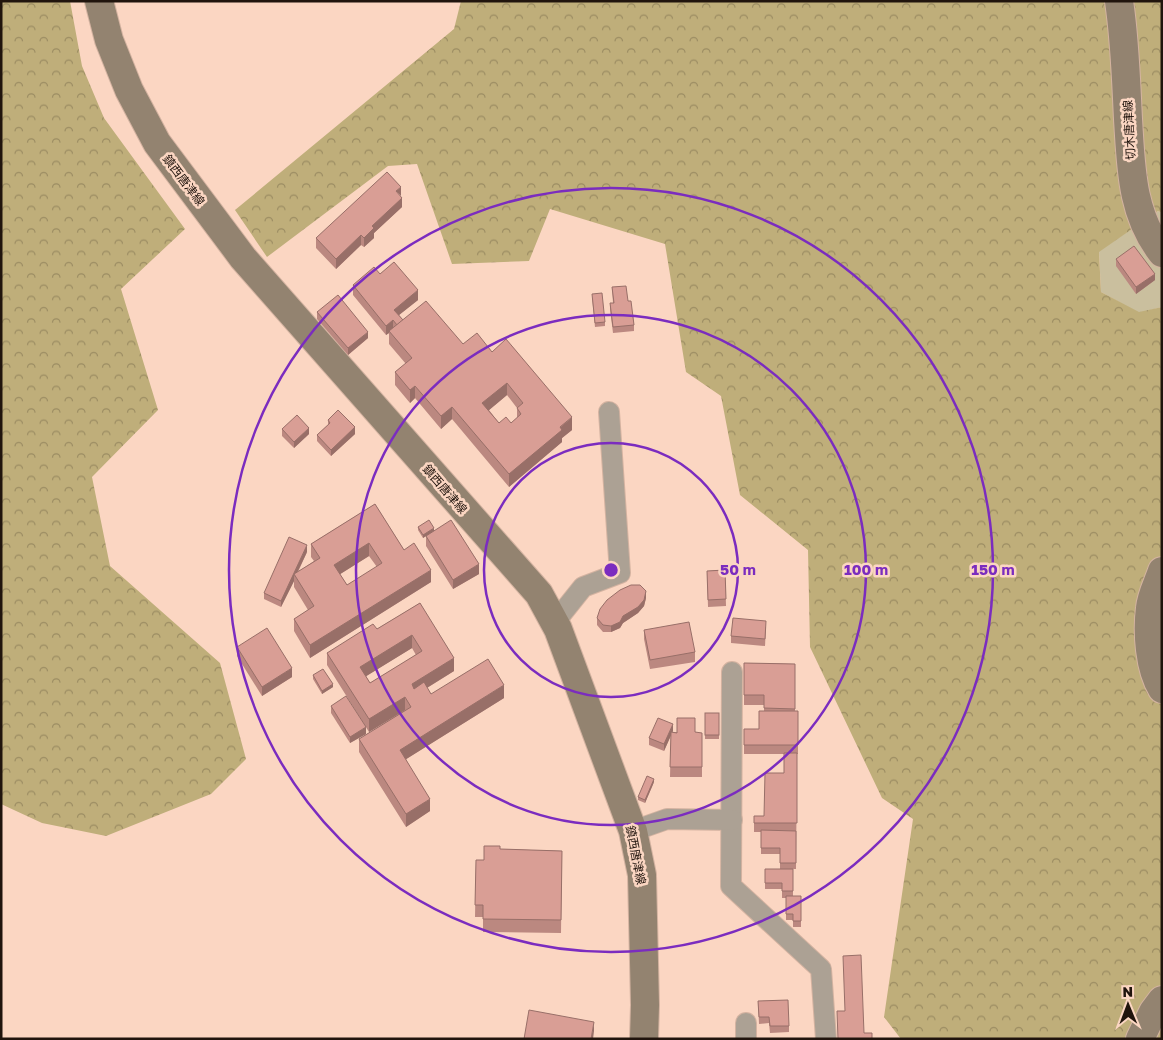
<svg xmlns="http://www.w3.org/2000/svg" width="1163" height="1040" font-family="'Golos Text','Noto Sans JP',sans-serif">
  <style>
    .grass { fill: #cabf9e }
    .forest { fill: url(#forest-crowns) }
    .lines { fill: none; stroke-linecap: round; stroke-linejoin: round }
    .minor-casing { stroke: #d4b3a1; stroke-width: 22 }
    .secondary-casing { stroke: #d4b3a1; stroke-width: 30 }
    .minor { stroke: #aca194; stroke-width: 20 }
    .secondary { stroke: #938370; stroke-width: 28 }
    .wall { fill: #bb8880; fill-rule: evenodd }
    .shaded-wall { fill: #986f68 }
    .building { fill: #d99e95; stroke: #986f68; fill-rule: evenodd }
    .ring { fill: none; stroke: #7b2cbf; stroke-width: 2.5 }
    .labels { text-anchor: middle; dominant-baseline: central; stroke-width: 5; stroke-linejoin: round; paint-order: stroke }
    .street-label { font-size: 12px; fill: #20140d; stroke: #fbd6c2 }
    .centre { fill: #7b2cbf; stroke: #fbd6c2; stroke-width: 2.5 }
    .ring-label { font-size: 15px; text-anchor: middle; font-weight: bold; fill: #7b2cbf; stroke: #fbd6c2; stroke-width: 5; stroke-linejoin: round; paint-order: stroke }
  </style>
  <defs>
    <pattern id="forest-crowns" width="20" height="18" patternUnits="userSpaceOnUse" patternTransform="scale(1.25)"><rect width="20" height="18" fill="#bfae7a"/><path d="M2 6a3 3 0 1 1 6 0M12 15a3 3 0 1 1 6 0" fill="none" stroke="#9b8c62"/></pattern>
  </defs>
  <rect width="100%" height="100%" fill="#fbd6c2"/>
  <polygon class="grass" points="1158,211 1162,213 1162,307 1139,313 1101,292 1099,251"/>
  <g class="forest">
    <polygon points="1,1 70,1 82,66 104,118 185,229 121,289 158,410 92,477 110,566 220,663 246,759 211,794 106,836 42,823 1,804"/>
    <polygon points="461,1 1162,1 1162,213 1158,211 1099,252 1101,292 1139,312 1162,307 1162,1039 901,1039 884,1017 913,819 882,798 810,647 808,550 740,495 721,396 686,372 665,244 550,209 529,261 452,264 417,164 388,166 267,257 235,210 454,29"/>
  </g>
  <g class="lines">
    <defs>
      <g id="minor">
        <polyline points="555,622 583,587 620,573 609,412"/>
        <polyline points="732,672 731,886 821,969 826,1039"/>
        <polyline points="633,831 667,819 732,820"/>
        <polyline points="746,1023 746,1039"/>
      </g>
      <g id="secondary">
        <polyline points="99,1 109,40 129,90 157,143 243,258 539,594 558,629 633,831 642,875 645,1005 644,1039"/>
        <path d="M 1119,1 C 1125,40 1126,80 1128,119 C 1131,166 1131,214 1162,253"/>
        <path d="M 1162,571 C 1158,583 1151,596 1150,608 C 1147,632 1149,668 1162,689"/>
        <polyline points="1140,1039 1153,1012 1162,1000"/>
      </g>
    </defs>
    <use href="#minor" class="minor-casing"/>
    <use href="#secondary" class="secondary-casing"/>
    <use href="#minor" class="minor"/>
    <use href="#secondary" class="secondary"/>
  </g>
  <g class="wall">
    <polygon points="401,197 402,207 374,233 374,238 364,247 361,245 336,269 316,248 316,238"/>
    <polygon points="1116,259 1155,280 1136,294 1116,266"/>
    <path d="M 380,274 L 418,300 L 399,315 L 403,320 L 463,344 L 492,352 L 572,430 L 562,438 L 562,442 L 509,487 L 452,419 L 441,429 L 415,398 L 410,403 L 395,385 L 395,372 L 406,364 L 389,344 L 389,333 L 386,335 L 353,295 L 353,285 ZM 507,395 L 517,408 L 517,418 L 511,423 L 499,423 L 489,410 Z"/>
    <polygon points="612,287 628,301 634,325 634,331 613,333 610,309 610,303 613,303"/>
    <polygon points="592,297 605,322 605,326 595,327"/>
    <polygon points="317,312 368,338 348,355 317,319"/>
    <polygon points="328,420 355,434 331,456 317,441 317,435 328,425"/>
    <polygon points="282,429 309,434 294,448 282,436"/>
    <path d="M 375,504 L 404,550 L 431,582 L 310,658 L 294,631 L 294,619 L 308,610 L 294,587 L 294,581 L 281,607 L 264,599 L 264,593 L 307,552 L 298,572 L 314,561 L 311,557 L 311,544 ZM 369,556 L 377,567 L 347,585 L 340,574 Z"/>
    <polygon points="418,527 434,531 479,574 453,589 426,546 426,536 423,538 418,530"/>
    <polygon points="725,570 726,606 708,607 707,571"/>
    <polygon points="646,598 644,606 638,613 623,623 620,628 611,632 603,632 597,625 597,618"/>
    <path d="M 420,603 L 454,671 L 427,688 L 431,694 L 504,698 L 406,759 L 430,811 L 406,827 L 359,752 L 359,739 L 405,710 L 369,732 L 327,665 L 327,653 L 377,629 ZM 412,648 L 416,655 L 370,683 L 366,676 Z"/>
    <polygon points="766,627 765,646 731,643 731,636"/>
    <polygon points="644,630 695,652 695,662 650,669 644,639"/>
    <polygon points="237,647 292,677 262,696 237,656"/>
    <polygon points="744,663 795,664 795,711 798,711 798,754 797,754 796,869 793,869 793,896 801,896 801,927 793,927 793,920 786,920 786,898 782,898 782,889 765,889 765,869 780,869 780,854 761,854 761,832 754,832 754,816 764,816 784,773 784,754 744,754 744,729 759,729 764,711 764,705 744,705"/>
    <polygon points="313,675 333,687 322,694 313,679"/>
    <polygon points="331,706 366,734 350,743 331,713"/>
    <rect x="705" y="713" width="14" height="26"/>
    <polygon points="673,731 672,732 702,733 702,777 670,777 671,735 664,751 649,745 649,738"/>
    <polygon points="654,782 645,803 638,800 638,797"/>
    <polygon points="500,849 562,851 561,933 483,932 483,917 475,917 476,860 484,860"/>
    <polygon points="758,1001 789,1026 789,1032 770,1033 769,1023 759,1024"/>
  </g>
  <g class="shaded-wall">
    <polygon points="401,187 401,196 396,191"/>
    <polygon points="402,198 402,207 374,233 374,238 364,247 364,238 372,226"/>
    <polygon points="361,235 361,245 336,269 336,259"/>
    <polygon points="1155,274 1155,280 1136,294 1136,287"/>
    <polygon points="418,290 418,300 394,319 394,310"/>
    <polygon points="393,320 393,330 389,331 389,333 386,335 386,326"/>
    <polygon points="368,332 368,338 348,355 348,348"/>
    <polygon points="507,383 507,395 482,416 482,403"/>
    <polygon points="415,386 415,398 410,403 410,390"/>
    <polygon points="452,407 452,419 441,429 441,416"/>
    <polygon points="572,417 572,430 562,438 562,442 509,487 509,474"/>
    <polygon points="355,427 355,434 331,456 331,450"/>
    <polygon points="309,428 309,434 294,448 294,442"/>
    <polygon points="434,528 434,531 423,538 423,535"/>
    <polygon points="369,543 369,556 334,578 334,565"/>
    <polygon points="307,545 307,552 295,577 294,574 294,581 281,607 281,601"/>
    <polygon points="479,564 479,574 453,589 453,580"/>
    <polygon points="431,570 431,582 310,658 310,645"/>
    <polygon points="646,591 646,598 644,606 638,613 623,623 620,628 611,632 611,626 623,616"/>
    <polygon points="412,635 412,648 360,680 360,667"/>
    <polygon points="454,658 454,671 412,697 412,684"/>
    <polygon points="292,668 292,677 262,696 262,687"/>
    <polygon points="333,684 333,687 322,694 322,691"/>
    <polygon points="504,685 504,698 400,763 400,750"/>
    <polygon points="405,697 405,710 369,732 369,719"/>
    <polygon points="673,724 673,731 664,751 664,744"/>
    <polygon points="366,727 366,734 350,743 350,737"/>
    <polygon points="654,779 654,782 645,803 645,800"/>
    <polygon points="430,799 430,811 406,827 406,814"/>
    <polygon points="594,1022 594,1031 593,1039 591,1039"/>
  </g>
  <g class="building">
    <polygon points="387,172 401,187 396,191 402,198 372,226 374,228 364,238 361,235 336,259 316,238"/>
    <polygon points="1134,246 1155,274 1136,287 1116,259"/>
    <polygon points="394,262 418,290 394,310 403,320 397,325 393,320 386,326 353,285 374,267 380,274"/>
    <polygon points="626,286 628,301 631,301 634,325 613,327 610,303 614,303 612,287"/>
    <polygon points="602,293 605,322 595,323 592,294"/>
    <polygon points="338,295 368,332 348,348 317,312"/>
    <path d="M 426,301 L 463,344 L 477,333 L 492,352 L 506,339 L 572,417 L 560,427 L 562,430 L 509,474 L 452,407 L 441,416 L 415,386 L 410,390 L 395,372 L 412,358 L 389,331 ZM 507,383 L 523,403 L 517,408 L 521,414 L 511,423 L 506,417 L 499,423 L 482,403 Z"/>
    <polygon points="338,410 355,427 331,450 317,435 330,423 328,420"/>
    <polygon points="297,415 309,428 294,442 282,429"/>
    <path d="M 375,504 L 404,550 L 414,543 L 431,570 L 310,645 L 294,619 L 314,606 L 294,574 L 320,558 L 311,544 ZM 369,543 L 382,563 L 347,585 L 334,565 Z"/>
    <polygon points="429,520 434,528 423,535 418,527"/>
    <polygon points="451,520 479,564 453,580 426,536"/>
    <polygon points="289,537 307,545 281,601 264,593"/>
    <polygon points="725,570 726,599 708,600 707,571"/>
    <polygon points="631,585 640,585 646,591 644,600 638,607 623,616 620,622 611,626 603,625 597,618 600,609 607,600 620,590"/>
    <path d="M 420,603 L 454,658 L 412,684 L 414,689 L 424,682 L 431,694 L 488,659 L 504,685 L 400,750 L 430,799 L 406,814 L 359,739 L 411,707 L 405,697 L 369,719 L 327,653 L 373,624 L 377,629 ZM 412,635 L 422,651 L 370,683 L 360,667 Z"/>
    <polygon points="733,618 766,621 765,639 731,636"/>
    <polygon points="689,622 695,652 650,660 644,630"/>
    <polygon points="267,628 292,668 262,687 237,647"/>
    <polygon points="744,663 795,664 795,709 764,708 764,695 744,695"/>
    <polygon points="323,669 333,684 322,691 313,675"/>
    <polygon points="346,696 366,727 350,737 331,706"/>
    <polygon points="759,711 798,711 798,745 744,745 744,729 759,729"/>
    <rect x="705" y="713" width="14" height="22"/>
    <polygon points="658,718 673,724 664,744 649,738"/>
    <polygon points="677,718 695,718 695,732 702,733 702,767 670,767 671,732 677,733"/>
    <polygon points="784,753 797,753 797,823 754,823 754,816 764,816 765,773 784,773"/>
    <polygon points="647,776 654,779 645,800 638,797"/>
    <polygon points="761,830 796,831 796,863 780,863 780,848 761,848"/>
    <polygon points="484,846 500,846 500,849 562,851 561,920 483,919 483,905 475,905 476,860 484,860"/>
    <polygon points="765,869 793,869 793,891 782,891 782,883 765,883"/>
    <polygon points="786,896 801,896 801,921 793,921 793,914 786,914"/>
    <polygon points="861,955 864,1033 872,1033 872,1039 838,1039 837,1011 845,1011 843,956"/>
    <polygon points="788,1000 789,1026 770,1026 769,1017 759,1017 758,1001"/>
    <polygon points="529,1010 594,1022 591,1039 524,1039"/>
  </g>
  <g class="ring">
    <circle cx="611" cy="570" r="127"/>
    <circle cx="611" cy="570" r="255"/>
    <circle cx="611" cy="570" r="382"/>
  </g>
  <g class="labels">
    <g class="street-label">
      <text transform="translate(1129 130) rotate(-93)">切木唐津線</text>
      <text transform="translate(184 180) rotate(53)">鎮西唐津線</text>
      <text transform="translate(445 489) rotate(49)">鎮西唐津線</text>
      <text transform="translate(636 855) rotate(79)">鎮西唐津線</text>
    </g>
  </g>
  <circle cx="611" cy="570" r="8" class="centre"/>
  <g class="ring-label">
    <text x="738" y="575">50 m</text>
    <text x="866" y="575">100 m</text>
    <text x="993" y="575">150 m</text>
  </g>
  <rect width="1163" height="1040" fill="none" stroke="#20140d" stroke-width="5"/>
  <g transform="translate(1128 1005) rotate(359)" stroke="#fbd6c2" stroke-width="4" paint-order="stroke">
  <path d="M0-4L9 19L0 12L-9 19Z" fill="#20140d"/>
  <text y="-8" font-size="14" font-weight="bold" text-anchor="middle" fill="#20140d">N</text>
  </g>
</svg>
